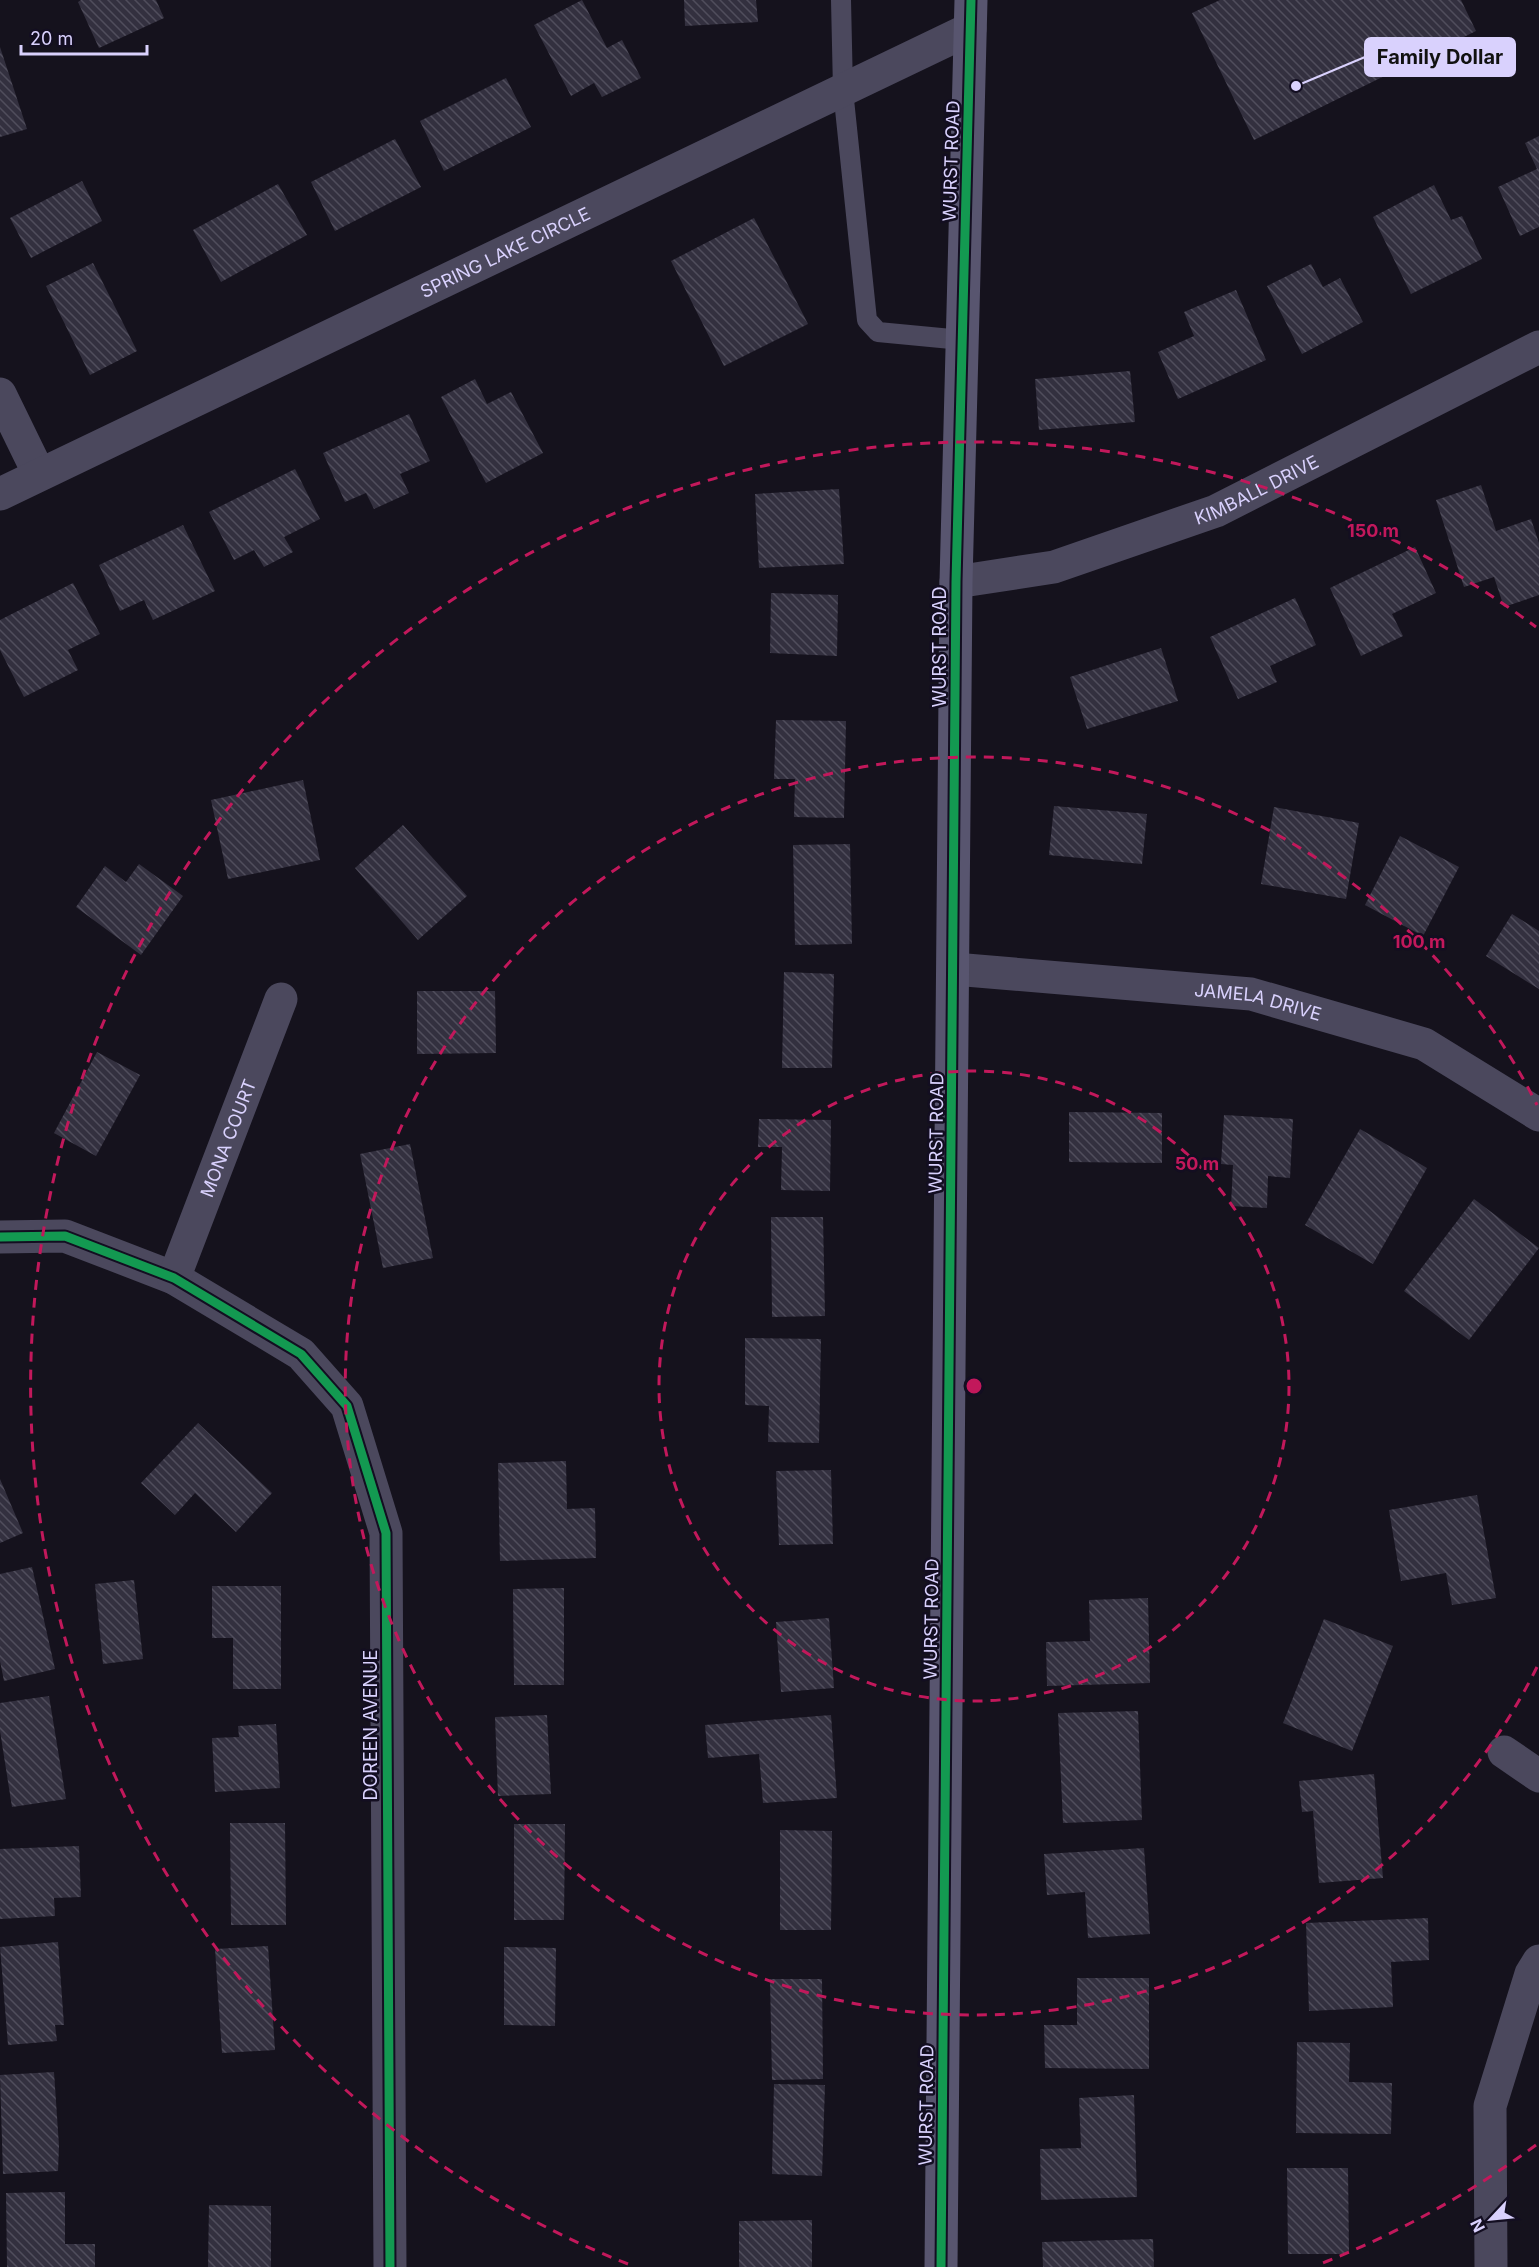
<svg xmlns="http://www.w3.org/2000/svg" width="1539" height="2267" font-family="Inter,sans-serif">
  <style>
    .building { fill: url(#building-back-hatch) }
    .lines { fill: none; stroke-linecap: round; stroke-linejoin: round }
    .lane { stroke: #4b485d; stroke-width: 20 }
    .street { stroke: #4b485d; stroke-width: 33 }
    .secondary { stroke: #58556f; stroke-width: 33 }
    .cycleway-casing { stroke: #130e21; stroke-width: 13 }
    .cycleway { stroke: #139951; stroke-width: 9 }
    .ring { fill: none; stroke: #c2185b; stroke-width: 3; stroke-dasharray: 10 8 }
    .labels { text-anchor: middle; dominant-baseline: central; stroke-width: 5; stroke-linejoin: round; paint-order: stroke }
    .street-label { font-size: 18px; fill: #d9d1fd; stroke: #130e21 }
    .centre { fill: #c2185b; stroke: #130e21; stroke-width: 3 }
    .ring-label { font-size: 18px; text-anchor: middle; font-weight: bold; fill: #c2185b; stroke: #130e21; stroke-width: 5; stroke-linejoin: round; paint-order: stroke }
    .leader { fill: none; stroke: #d9d1fd; stroke-width: 2 }
    .callout-dot { fill: #d9d1fd; stroke: #130e21; stroke-width: 2 }
    .callout { fill: #d9d1fd; stroke: #d9d1fd; stroke-width: 2 }
    .callout-label { font-size: 20px; text-anchor: middle; font-weight: bold; fill: #111 }
  </style>
  <defs>
    <pattern id="building-back-hatch" width="6" height="6" patternUnits="userSpaceOnUse" patternTransform="scale(1.5)"><rect width="6" height="6" fill="#33303f"/><path d="M-1 5l2 2M0 0l6 6M5-1l2 2" fill="none" stroke="#504d5c"/></pattern>
  </defs>
  <rect width="100%" height="100%" fill="#15121d"/>
  <g class="building">
    <polygon points="81,0 156,0 164,18 99,48 78,2"/>
    <polygon points="582,0 607,48 622,40 641,78 602,97 594,83 571,96 534,25"/>
    <polygon points="684,0 756,0 758,22 685,26"/>
    <polygon points="1220,0 1461,0 1476,31 1254,140 1192,13"/>
    <polygon points="0,47 27,129 0,137"/>
    <polygon points="506,78 531,127 444,171 420,121"/>
    <polygon points="1539,136 1539,227 1520,236 1498,187 1537,169 1525,143"/>
    <polygon points="395,139 421,187 335,231 311,182"/>
    <polygon points="82,181 102,221 31,258 10,218"/>
    <polygon points="278,184 307,235 221,282 193,230"/>
    <polygon points="1434,185 1451,220 1462,216 1482,259 1411,294 1373,217"/>
    <polygon points="754,218 808,324 724,366 671,261"/>
    <polygon points="93,263 137,351 90,375 46,286"/>
    <polygon points="1311,264 1323,287 1340,278 1363,322 1302,354 1267,286"/>
    <polygon points="1236,290 1266,360 1178,399 1158,352 1194,336 1184,312"/>
    <polygon points="1130,371 1135,422 1039,430 1035,379"/>
    <polygon points="475,379 487,404 511,392 543,453 486,483 441,397"/>
    <polygon points="409,414 430,461 400,474 409,493 374,509 366,493 345,502 323,453"/>
    <polygon points="295,469 320,519 284,537 293,552 264,567 254,550 234,560 209,512"/>
    <polygon points="1481,485 1496,531 1531,519 1539,543 1539,595 1504,607 1494,577 1464,587 1436,500"/>
    <polygon points="839,489 844,564 759,568 755,494"/>
    <polygon points="183,525 215,591 153,620 144,600 120,611 99,565"/>
    <polygon points="1415,547 1436,593 1392,614 1403,636 1361,656 1330,588"/>
    <polygon points="73,583 100,634 68,650 78,670 24,697 0,650 0,620"/>
    <polygon points="771,593 838,595 837,656 770,653"/>
    <polygon points="1295,598 1316,645 1270,666 1277,682 1238,699 1210,637"/>
    <polygon points="1161,648 1178,701 1087,729 1070,677"/>
    <polygon points="776,720 846,721 844,818 794,817 795,779 774,779"/>
    <polygon points="303,780 320,860 228,879 211,800"/>
    <polygon points="1054,806 1147,814 1142,864 1049,855"/>
    <polygon points="1274,807 1359,823 1346,899 1261,884"/>
    <polygon points="403,825 467,896 418,940 355,868"/>
    <polygon points="1400,836 1459,867 1423,936 1365,905"/>
    <polygon points="850,844 852,944 795,945 793,845"/>
    <polygon points="139,864 183,896 141,955 76,907 105,866 126,882"/>
    <polygon points="1512,914 1539,931 1539,989 1486,956"/>
    <polygon points="784,972 834,974 832,1068 782,1068"/>
    <polygon points="417,991 495,991 496,1053 417,1054"/>
    <polygon points="97,1052 140,1075 96,1156 54,1133"/>
    <polygon points="1069,1112 1162,1113 1162,1163 1069,1162"/>
    <polygon points="1224,1115 1293,1119 1290,1178 1268,1176 1267,1208 1231,1206 1233,1165 1221,1164"/>
    <polygon points="759,1119 831,1120 830,1191 781,1190 782,1147 758,1147"/>
    <polygon points="1360,1129 1427,1168 1373,1264 1305,1225"/>
    <polygon points="410,1144 433,1258 383,1268 360,1154"/>
    <polygon points="1474,1199 1539,1248 1469,1340 1404,1291"/>
    <polygon points="771,1217 823,1217 825,1316 772,1317"/>
    <polygon points="745,1338 821,1339 819,1443 768,1442 769,1406 745,1405"/>
    <polygon points="198,1423 272,1493 236,1532 195,1493 175,1515 141,1483"/>
    <polygon points="566,1461 567,1509 595,1508 596,1558 500,1561 498,1463"/>
    <polygon points="831,1470 833,1544 779,1545 776,1471"/>
    <polygon points="0,1479 23,1533 0,1543"/>
    <polygon points="1477,1495 1496,1598 1452,1605 1446,1573 1401,1581 1389,1510"/>
    <polygon points="32,1567 55,1669 4,1681 0,1661 0,1574"/>
    <polygon points="134,1580 143,1659 103,1664 95,1584"/>
    <polygon points="212,1586 281,1586 281,1689 233,1689 233,1638 212,1638"/>
    <polygon points="564,1588 564,1685 514,1685 513,1589"/>
    <polygon points="1148,1598 1150,1683 1047,1686 1046,1642 1090,1641 1089,1600"/>
    <polygon points="829,1618 834,1688 781,1692 776,1622"/>
    <polygon points="1324,1619 1393,1646 1352,1751 1283,1723"/>
    <polygon points="49,1696 66,1799 12,1807 0,1731 0,1703"/>
    <polygon points="1138,1711 1142,1820 1063,1823 1058,1713"/>
    <polygon points="547,1715 551,1794 498,1796 495,1717"/>
    <polygon points="831,1715 837,1798 763,1803 759,1754 708,1758 705,1725"/>
    <polygon points="276,1724 280,1788 215,1792 212,1738 239,1737 238,1726"/>
    <polygon points="1374,1774 1383,1878 1319,1883 1313,1811 1302,1812 1299,1781"/>
    <polygon points="230,1823 285,1823 286,1925 231,1925"/>
    <polygon points="514,1824 565,1824 564,1920 514,1920"/>
    <polygon points="780,1830 832,1831 831,1930 780,1930"/>
    <polygon points="79,1846 81,1897 54,1898 55,1916 0,1919 0,1849"/>
    <polygon points="1144,1848 1150,1934 1088,1938 1085,1892 1047,1895 1044,1854"/>
    <polygon points="1428,1918 1429,1960 1391,1962 1393,2007 1309,2011 1306,1923"/>
    <polygon points="58,1942 64,2025 55,2025 57,2041 8,2045 0,1947"/>
    <polygon points="268,1946 275,2050 222,2053 215,1949"/>
    <polygon points="504,1947 556,1948 555,2026 504,2025"/>
    <polygon points="1077,1978 1149,1978 1149,2069 1045,2068 1044,2025 1077,2025"/>
    <polygon points="770,1979 822,1979 823,2079 772,2080"/>
    <polygon points="1297,2042 1350,2043 1349,2082 1392,2083 1391,2134 1296,2133"/>
    <polygon points="54,2072 59,2146 58,2171 3,2174 0,2075"/>
    <polygon points="774,2084 825,2085 822,2176 772,2174"/>
    <polygon points="1134,2095 1137,2197 1041,2200 1040,2149 1081,2148 1079,2098"/>
    <polygon points="1287,2168 1348,2168 1349,2254 1288,2254"/>
    <polygon points="65,2192 65,2244 95,2244 95,2267 7,2267 6,2193"/>
    <polygon points="209,2205 271,2206 271,2267 208,2267"/>
    <polygon points="812,2220 812,2267 739,2267 739,2221"/>
    <polygon points="1153,2239 1154,2267 1043,2267 1042,2242"/>
  </g>
  <g class="lines">
    <polyline class="lane" points="841,0 843,90 867,320 878,332 962,340"/>
    <g class="street">
      <polyline points="0,394 39,474"/>
      <path id="s1" d="M 0,494 L 970,29"/>
      <path id="s2" d="M 956,582 L 1054,567 L 1216,511 L 1539,347"/>
      <path id="s3" d="M 954,969 L 1251,994 L 1424,1044 L 1539,1115"/>
      <polyline points="0,1237 65,1236 174,1278 301,1354 347,1406 386,1533 390,2267"/>
      <path id="s4" d="M 174,1278 L 281,999"/>
      <polyline points="1504,1752 1539,1776"/>
      <polyline points="1491,2267 1490,2106 1531,1974 1539,1961"/>
    </g>
    <polyline class="secondary" points="941,2267 956,582 971,0"/>
    <defs>
      <g id="cycleway">
        <polyline points="0,1237 65,1236 174,1278 301,1354 347,1406 386,1533 390,2267"/>
        <polyline points="941,2267 956,582 971,0"/>
      </g>
    </defs>
    <use href="#cycleway" class="cycleway-casing"/>
    <use href="#cycleway" class="cycleway"/>
  </g>
  <g class="ring">
    <circle cx="974" cy="1386" r="315"/>
    <path d="M1537 1667A629 629 0 1 1 1537 1105"/>
    <path d="M1536 2145A944 944 0 0 1 1320 2264M628 2264A944 944 0 1 1 1536 627"/>
  </g>
  <g class="labels">
    <g class="street-label">
      <text transform="translate(951 161) rotate(-88)">WURST ROAD</text>
      <text stroke="none"><textPath href="#s1" startOffset="560">SPRING LAKE CIRCLE</textPath></text>
      <text stroke="none"><textPath href="#s2" startOffset="316">KIMBALL DRIVE</textPath></text>
      <text transform="translate(939 647) rotate(-90)">WURST ROAD</text>
      <text stroke="none"><textPath href="#s3" startOffset="306">JAMELA DRIVE</textPath></text>
      <text transform="translate(936 1133) rotate(-89)">WURST ROAD</text>
      <text stroke="none"><textPath href="#s4" startOffset="150">MONA COURT</textPath></text>
      <text transform="translate(931 1619) rotate(-89)">WURST ROAD</text>
      <text transform="translate(370 1725) rotate(-90)">DOREEN AVENUE</text>
      <text transform="translate(926 2105) rotate(-89)">WURST ROAD</text>
    </g>
  </g>
  <circle cx="974" cy="1386" r="9" class="centre"/>
  <g class="ring-label">
    <text x="1373" y="537">150 m</text>
    <text x="1419" y="948">100 m</text>
    <text x="1197" y="1170">50 m</text>
  </g>
  <path class="leader" d="M1296 86L1365 57"/>
  <circle class="callout-dot" cx="1296" cy="86" r="6"/>
  <rect class="callout" x="1365" y="38" width="150" height="38" rx="6"/>
  <g class="callout-label">
    <text x="1440" y="64">Family Dollar</text>
  </g>
  <g transform="translate(1491 2219) rotate(244)" stroke="#130e21" stroke-width="4.5" paint-order="stroke">
  <path d="M0-4.5L10 22L0 15L-10 22Z" fill="#d9d1fd"/>
  <text y="-9" font-size="16" font-weight="bold" text-anchor="middle" fill="#d9d1fd">N</text>
  </g>
  <path d="M21 45v9h126v-9" fill="none" stroke="#d9d1fd" stroke-width="3"/>
  <text x="30" y="45" font-size="18" fill="#d9d1fd" stroke="#130e21" stroke-width="4.5" paint-order="stroke">20 m</text>
</svg>
